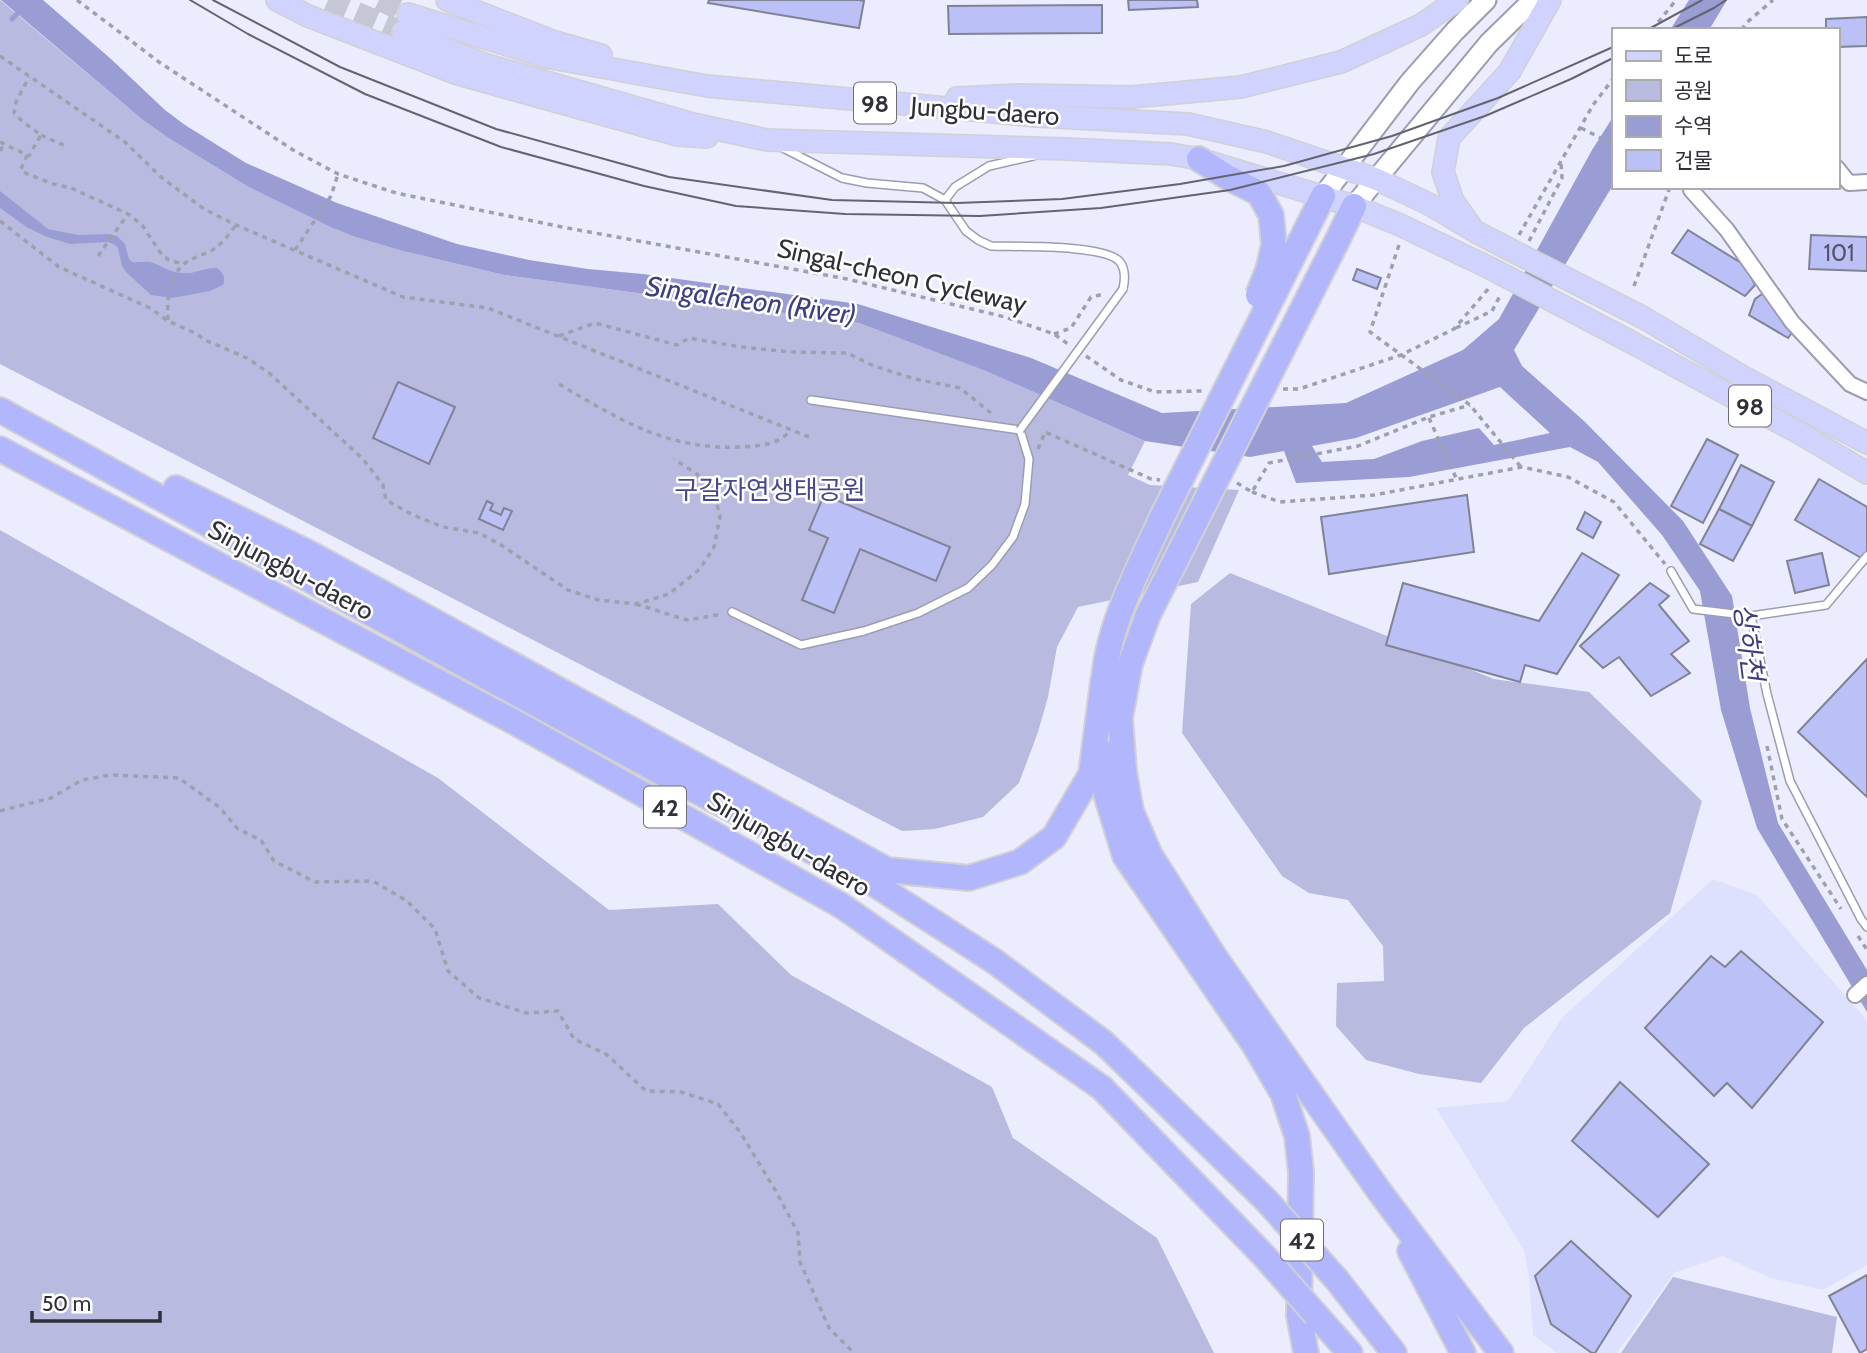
<svg xmlns="http://www.w3.org/2000/svg" width="1867" height="1353" font-family="Cabin,'Noto Sans KR',sans-serif">
  <style>
    .built { fill: #dee1fe }
    .green { fill: #b8bbdf }
    .water { fill: #999dd3; fill-rule: evenodd }
    .lines { fill: none; stroke-linecap: round; stroke-linejoin: round }
    .stream { stroke: #999dd3; stroke-width: 5 }
    .building { fill: #bbc0f7; stroke: #808295; stroke-width: 2 }
    .primary-tunnel { stroke: #c5c7d6; stroke-width: 21; stroke-dasharray: 21 10; stroke-linecap: butt }
    .lane-casing { stroke: #9b9db1; stroke-width: 10 }
    .street-casing { stroke: #9b9db1; stroke-width: 18 }
    .secondary-casing { stroke: #9b9db1; stroke-width: 23 }
    .primary-casing { stroke: #d1d1d3; stroke-width: 24 }
    .highway-casing { stroke: #d1d1d3; stroke-width: 28 }
    .path { stroke: #9ea0ad; stroke-width: 3.5; stroke-dasharray: 5 5; stroke-linecap: butt }
    .lane { stroke: #fff; stroke-width: 7 }
    .street { stroke: #fff; stroke-width: 14 }
    .secondary { stroke: #fff; stroke-width: 19 }
    .primary { stroke: #d0d3fe; stroke-width: 21 }
    .highway { stroke: #b1b6fd; stroke-width: 24 }
    .tram { stroke: #63646f; stroke-width: 2 }
    .lane-bridge-casing { stroke: #9b9db1; stroke-width: 10; stroke-linecap: butt }
    .primary-bridge-casing { stroke: #d1d1d3; stroke-width: 24; stroke-linecap: butt }
    .highway-bridge-casing { stroke: #d1d1d3; stroke-width: 28; stroke-linecap: butt }
    .lane-bridge { stroke: #fff; stroke-width: 7 }
    .primary-bridge { stroke: #d0d3fe; stroke-width: 21 }
    .highway-bridge { stroke: #b1b6fd; stroke-width: 24 }
    .labels { text-anchor: middle; dominant-baseline: central; stroke-width: 5; stroke-linejoin: round; paint-order: stroke }
    .number-label { font-size: 23px; fill: #525468 }
    .shield { fill: #fff; stroke: #6d6e74; stroke-width: 2 }
    .shield-label { font-size: 24px; font-weight: bold; fill: #2f3038 }
    .street-label { font-size: 26px; fill: #2f3038; stroke: #fff }
    .park-label { font-size: 26px; fill: #48488b; stroke: #fff }
    .water-label { font-size: 28px; font-style: italic; fill: #3f3e80; stroke: #fff }
  </style>
  <rect width="100%" height="100%" fill="#ebedfe"/>
  <polygon class="built" points="1713,879 1757,895 1865,1018 1867,1022 1867,1265 1823,1290 1770,1278 1723,1256 1674,1273 1617,1353 1557,1353 1533,1335 1529,1277 1524,1250 1436,1108 1508,1101 1562,1018"/>
  <g class="green">
    <polygon points="0,0 144,121 170,139 247,186 304,213 407,252 504,275 859,323 988,372 1145,441 1128,475 1150,485 1239,490 1198,582 1078,607 1057,647 1048,697 1038,732 1019,783 983,817 935,829 902,831 0,364"/>
    <polygon points="1449,440 1457,455 1437,460 1432,446"/>
    <polygon points="0,530 438,778 609,910 718,904 791,975 992,1087 1013,1138 1157,1238 1214,1353 0,1353"/>
    <polygon points="1230,573 1494,679 1589,692 1702,801 1670,913 1524,1028 1481,1083 1419,1074 1366,1060 1336,1026 1337,983 1384,981 1383,946 1348,900 1309,893 1282,876 1182,733 1191,604"/>
    <polygon points="1673,1277 1837,1317 1832,1353 1621,1353"/>
  </g>
  <g class="water">
    <path d="M 1,0 L 43,0 L 111,59 L 165,110 L 185,125 L 246,163 L 337,203 L 457,244 L 529,260 L 588,269 L 643,274 L 858,304 L 1031,358 L 1162,413 L 1346,403 L 1463,350 L 1499,319 L 1592,150 L 1613,117 L 1613,185 L 1514,350 L 1522,366 L 1584,421 L 1683,521 L 1732,596 L 1750,708 L 1778,823 L 1867,970 L 1867,1012 L 1757,828 L 1721,710 L 1700,591 L 1662,535 L 1598,462 L 1570,447 L 1409,477 L 1296,483 L 1284,451 L 1250,457 L 1145,441 L 988,372 L 859,323 L 504,275 L 407,252 L 356,237 L 333,228 L 247,186 L 170,139 L 144,121 ZM 1500,387 L 1550,433 L 1494,445 L 1479,428 L 1422,441 L 1374,459 L 1322,462 L 1312,446 L 1356,438 Z"/>
    <polygon points="1689,0 1727,0 1709,30 1670,30"/>
    <path d="M 0,191 L 48,229 L 78,235 L 109,234 L 117,236 L 125,244 L 129,259 L 132,262 C 138,263 144,261 150,262 C 161,265 170,273 183,273 C 195,274 205,267 217,268 C 223,273 226,277 223,285 L 210,291 L 172,298 L 151,295 L 127,273 L 122,266 L 118,248 L 115,245 L 108,242 L 70,244 L 47,237 L 28,228 L 0,208 Z"/>
  </g>
  <g class="lines">
    <polyline class="stream" points="12,19 21,10"/>
  </g>
  <g class="building">
    <polygon points="709,0 859,0 864,1 859,28 708,3"/>
    <polygon points="1128,0 1197,0 1198,7 1129,10"/>
    <polygon points="1102,5 1102,33 949,34 948,6"/>
    <polygon points="1867,17 1867,46 1837,47 1837,30 1826,30 1826,19"/>
    <polygon points="1688,230 1746,266 1755,285 1745,296 1672,253"/>
    <polygon points="1811,235 1867,237 1867,271 1809,269"/>
    <polygon points="1357,269 1381,278 1377,289 1353,280"/>
    <polygon points="1765,292 1794,330 1788,338 1749,315 1755,299"/>
    <polygon points="398,382 455,407 429,464 373,438"/>
    <polygon points="1707,439 1738,455 1703,523 1671,506"/>
    <polygon points="1741,465 1774,482 1752,526 1719,509"/>
    <polygon points="1819,479 1867,507 1867,552 1863,559 1795,520"/>
    <polygon points="824,495 950,547 936,581 860,549 834,613 802,600 828,538 809,530"/>
    <polygon points="1467,495 1474,552 1329,574 1321,517"/>
    <polygon points="487,501 493,504 490,510 501,515 504,508 512,511 503,530 479,519"/>
    <polygon points="1719,509 1752,526 1733,561 1700,544"/>
    <polygon points="1585,512 1601,522 1593,538 1577,529"/>
    <polygon points="1582,553 1619,575 1557,674 1525,665 1520,682 1386,645 1403,583 1539,621"/>
    <polygon points="1822,553 1829,585 1795,593 1787,561"/>
    <polygon points="1650,583 1669,596 1659,605 1689,641 1671,654 1690,673 1651,696 1619,657 1603,668 1580,646"/>
    <polygon points="1867,659 1867,797 1798,732"/>
    <polygon points="1741,951 1823,1022 1752,1108 1727,1083 1714,1096 1645,1028 1711,956 1725,967"/>
    <polygon points="1620,1082 1709,1164 1658,1217 1572,1141"/>
    <polygon points="1571,1241 1631,1296 1595,1353 1592,1353 1551,1324 1535,1276"/>
    <polygon points="1867,1275 1867,1349 1860,1353 1829,1296"/>
  </g>
  <g class="lines">
    <g class="primary-tunnel">
      <polyline points="328,0 403,32"/>
      <polyline points="379,0 408,14"/>
    </g>
    <defs>
      <g id="lane">
        <path d="M 781,147 L 842,178 L 867,183 L 923,188 L 945,200 L 966,231 L 978,240 L 991,246 C 1016,247 1106,244 1120,262 C 1126,270 1125,280 1123,289"/>
        <polyline points="945,200 955,187 989,166 1033,156"/>
        <polyline points="1671,571 1693,609 1751,616 1826,605 1867,556"/>
        <polyline points="732,612 801,645 864,631 918,613 968,588 992,565 1013,537 1025,504 1029,459 1020,430 811,400"/>
        <polyline points="1751,616 1767,694 1790,781 1861,919 1867,927"/>
      </g>
      <g id="street">
        <polyline points="1837,168 1849,183 1867,182"/>
        <polyline points="1691,190 1727,230 1792,322 1850,384 1867,392"/>
        <polyline points="1855,995 1867,984"/>
      </g>
      <g id="secondary">
        <polyline points="1323,196 1410,82 1455,31 1486,0"/>
        <polyline points="1354,206 1489,43 1533,0"/>
      </g>
      <g id="primary">
        <polyline points="277,0 308,16 458,74 677,135 707,137"/>
        <polyline points="447,0 552,41 601,55"/>
        <polyline points="408,14 546,57 707,86 1037,116 1188,124 1267,142 1376,179 1429,204 1476,232 1505,247"/>
        <polyline points="403,32 484,64 693,124 767,140 1066,149 1171,154 1199,159 1354,206 1400,225 1490,268"/>
        <polyline points="957,98 1020,95 1132,97 1241,87 1341,62 1421,25 1457,0"/>
        <polyline points="1470,225 1453,201 1443,172 1449,138 1510,71 1550,0"/>
        <polyline points="1644,318 1745,378 1867,443"/>
        <polyline points="1631,342 1801,434 1867,473"/>
      </g>
      <g id="highway">
        <polyline points="1199,159 1227,177 1259,193 1271,215 1274,245"/>
        <polyline points="1305,232 1323,196"/>
        <polyline points="1336,243 1354,206"/>
        <polyline points="0,410 660,772 868,880 994,961 1104,1043 1266,1200"/>
        <polyline points="0,449 518,724 842,906 1102,1088 1265,1257"/>
        <polyline points="176,488 311,554 887,870 969,878 1020,862 1054,837 1091,774 1103,682"/>
        <polyline points="1148,615 1130,664 1120,718 1124,771 1131,811 1150,855 1214,956 1379,1191 1501,1353"/>
        <path d="M 1103,699 C 1102,635 1136,575 1162,517"/>
        <polyline points="1104,753 1106,794 1125,856 1255,1046 1283,1094 1297,1136 1301,1172 1299,1315 1306,1353"/>
        <polyline points="1410,1251 1463,1353"/>
        <polyline points="1337,1280 1394,1353"/>
        <polyline points="1316,1315 1350,1353"/>
      </g>
    </defs>
    <use href="#lane" class="lane-casing"/>
    <use href="#street" class="street-casing"/>
    <use href="#secondary" class="secondary-casing"/>
    <use href="#primary" class="primary-casing"/>
    <use href="#highway" class="highway-casing"/>
    <g class="path">
      <polyline points="77,0 159,62 293,150 338,174 396,193 562,227 847,279 1005,317 1054,334 1068,344"/>
      <polyline points="1652,30 1676,0"/>
      <polyline points="1742,30 1745,24 1773,0"/>
      <polyline points="0,56 125,142 161,177 204,209 236,225 403,297 488,308 809,437"/>
      <polyline points="1581,128 1613,144"/>
      <polyline points="41,135 68,147"/>
      <polyline points="0,142 29,156 41,135 23,122 14,113 16,102 29,77"/>
      <polyline points="0,151 4,144"/>
      <polyline points="27,155 21,169 23,172 53,184 71,188 128,214 142,225 162,255 169,260 183,264"/>
      <polyline points="0,221 59,267 150,308 168,321 197,334 205,340 247,358 269,373 363,459 383,485 386,500 413,515 443,527 479,533 501,545 568,590 599,600 636,604 669,594 700,569 714,547 720,517 714,492 697,474 674,459"/>
      <polyline points="1519,235 1593,105 1613,79"/>
      <polyline points="1529,241 1562,178 1561,162"/>
      <polyline points="1399,245 1370,332 1470,405 1521,467"/>
      <polyline points="295,250 331,196 338,174"/>
      <polyline points="98,256 128,214"/>
      <polyline points="1634,286 1670,187"/>
      <path d="M 168,320 C 167,302 168,277 184,264 C 194,256 209,254 218,246 C 225,240 231,232 236,225"/>
      <polyline points="1456,328 1492,311 1501,294"/>
      <polyline points="1054,334 1071,328 1091,297 1104,294"/>
      <polyline points="559,336 595,323 677,345 689,338 741,347 790,352 847,353 874,366 915,379 960,388 991,413"/>
      <polyline points="1086,356 1121,380 1155,392 1202,391"/>
      <path d="M 559,384 C 620,420 667,450 741,447 C 759,446 778,445 790,431"/>
      <polyline points="1283,389 1299,389 1401,355 1454,329 1489,288"/>
      <polyline points="1429,418 1457,480"/>
      <polyline points="1038,449 1045,432 1151,479 1160,480"/>
      <polyline points="1237,483 1252,492 1269,463 1358,446 1429,417 1470,405"/>
      <polyline points="1252,492 1280,502 1374,495 1522,467 1568,477 1614,502 1665,564"/>
      <polyline points="636,604 687,620 723,614"/>
      <polyline points="1767,746 1782,819 1841,909"/>
      <polyline points="0,811 51,798 82,780 111,775 179,778 219,807 238,829 261,840 274,861 315,882 373,881 407,901 435,929 448,971 479,998 527,1013 558,1011 574,1039 606,1054 646,1091 681,1092 718,1104 740,1132 777,1193 798,1233 800,1262 829,1328 854,1353"/>
      <polyline points="1858,936 1867,950"/>
    </g>
    <use href="#lane" class="lane"/>
    <use href="#street" class="street"/>
    <use href="#secondary" class="secondary"/>
    <use href="#primary" class="primary"/>
    <use href="#highway" class="highway"/>
    <g class="tram">
      <polyline points="190,0 248,34 365,94 501,147 644,186 736,206 845,214 980,216 1101,208 1230,190 1374,154 1485,116 1571,79 1613,58"/>
      <polyline points="213,0 340,67 496,129 669,177 832,200 957,203 1062,199 1180,184 1284,166 1392,136 1498,98 1613,47"/>
      <polyline points="1647,30 1702,0"/>
      <polyline points="1670,30 1714,8 1726,0"/>
    </g>
    <defs>
      <polyline id="lane-bridge" points="1020,430 1123,289"/>
      <g id="primary-bridge">
        <polyline points="1505,247 1644,318"/>
        <polyline points="1490,268 1631,342"/>
      </g>
      <g id="highway-bridge">
        <polyline points="1258,295 1268,270 1274,245"/>
        <polyline points="1162,517 1305,232"/>
        <polyline points="1148,615 1336,243"/>
        <polyline points="1266,1200 1337,1280"/>
        <polyline points="1265,1257 1316,1315"/>
      </g>
    </defs>
    <use href="#lane-bridge" class="lane-bridge-casing"/>
    <use href="#primary-bridge" class="primary-bridge-casing"/>
    <use href="#highway-bridge" class="highway-bridge-casing"/>
    <use href="#lane-bridge" class="lane-bridge"/>
    <use href="#primary-bridge" class="primary-bridge"/>
    <use href="#highway-bridge" class="highway-bridge"/>
  </g>
  <g class="labels">
    <g class="number-label">
      <text x="1839" y="253">101</text>
    </g>
    <g class="shield">
      <rect x="854" y="82.5" width="42" height="41" rx="5"/>
      <rect x="1729" y="385.5" width="42" height="41" rx="5"/>
      <rect x="644" y="786.5" width="42" height="41" rx="5"/>
      <rect x="1281" y="1219.5" width="42" height="41" rx="5"/>
    </g>
    <g class="shield-label">
      <text x="875" y="103">98</text>
      <text x="1750" y="406">98</text>
      <text x="665" y="807">42</text>
      <text x="1302" y="1240">42</text>
    </g>
    <g class="street-label">
      <text transform="translate(985 111) rotate(4)">Jungbu-daero</text>
      <text transform="translate(902 276) rotate(13)">Singal-cheon Cycleway</text>
      <text transform="translate(291 570) rotate(28)">Sinjungbu-daero</text>
      <text transform="translate(789 844) rotate(30)">Sinjungbu-daero</text>
    </g>
    <g class="park-label">
      <text x="770" y="490">구갈자연생태공원</text>
    </g>
    <g class="water-label">
      <text transform="translate(751 300) rotate(8)">Singalcheon (River)</text>
      <text transform="translate(1749 642) rotate(83)">상하천</text>
    </g>
  </g>
  <rect x="1612" y="28" width="228" height="161" fill="#ffffff" stroke="#acacaf" stroke-width="2"/>
  <rect x="1626" y="51" width="35" height="10" fill="#d0d3fe" stroke="#acacaf" stroke-width="2"/>
  <text x="1674" y="63" font-size="21" fill="#2f3038">도로</text>
  <rect x="1626" y="80" width="35" height="21" fill="#b8bbdf" stroke="#acacaf" stroke-width="2"/>
  <text x="1674" y="98" font-size="21" fill="#2f3038">공원</text>
  <rect x="1626" y="116" width="35" height="21" fill="#999dd3" stroke="#acacaf" stroke-width="2"/>
  <text x="1674" y="133" font-size="21" fill="#2f3038">수역</text>
  <rect x="1626" y="150" width="35" height="21" fill="#bbc0f7" stroke="#acacaf" stroke-width="2"/>
  <text x="1674" y="168" font-size="21" fill="#2f3038">건물</text>
  <path d="M32 1311v10h128v-10" fill="none" stroke="#2f3038" stroke-width="3.5"/>
  <text x="42" y="1311" font-size="21" fill="#2f3038" stroke="#ffffff" stroke-width="5" paint-order="stroke">50 m</text>
</svg>
